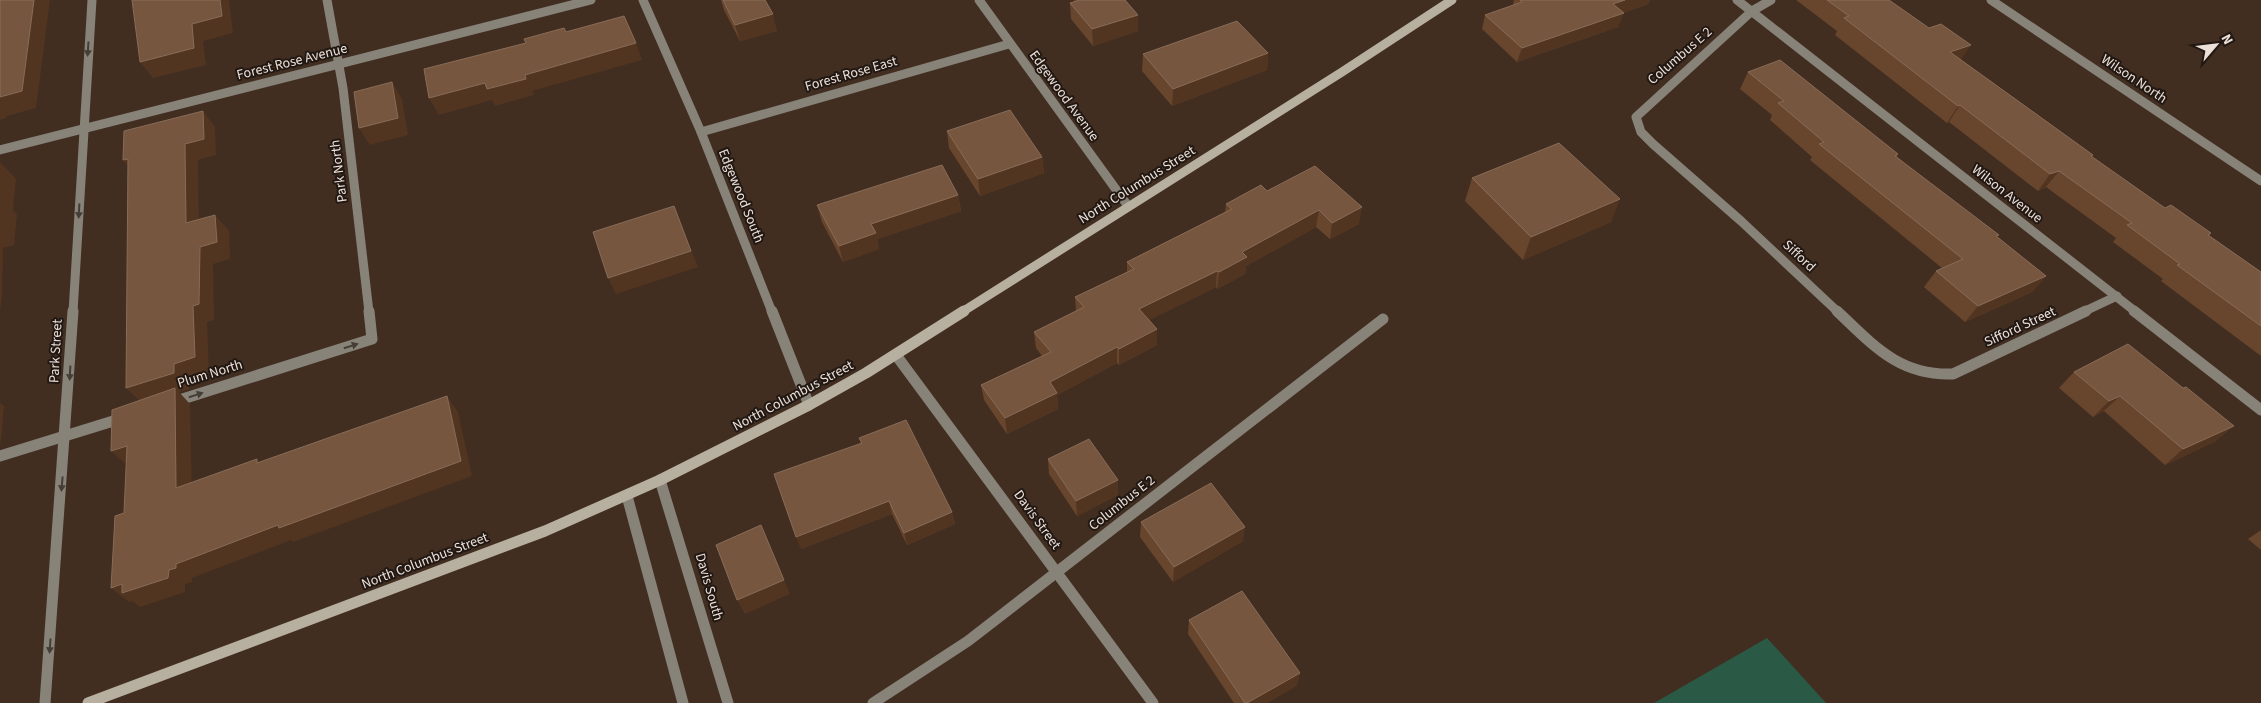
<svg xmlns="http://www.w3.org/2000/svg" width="2261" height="703" font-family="'Source Sans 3',sans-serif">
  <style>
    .green { fill: #2a5a45 }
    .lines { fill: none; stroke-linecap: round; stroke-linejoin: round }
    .lane-far1 { stroke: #878379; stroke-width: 9 }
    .lane { stroke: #878379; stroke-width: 11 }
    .street-far1 { stroke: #878379; stroke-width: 9 }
    .street { stroke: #878379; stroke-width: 11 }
    .secondary-far1 { stroke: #b7b0a0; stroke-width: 9 }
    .secondary { stroke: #b7b0a0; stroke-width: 11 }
    .wall { fill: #68462d }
    .shaded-wall { fill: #523520 }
    .building { fill: #76563f; stroke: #896c57 }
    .oneway { fill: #453d37 }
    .labels { text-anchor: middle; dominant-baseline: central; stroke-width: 4; stroke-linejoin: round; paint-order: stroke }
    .street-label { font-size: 14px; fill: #ede0d8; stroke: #211813 }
  </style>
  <rect width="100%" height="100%" fill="#412e21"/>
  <polygon class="green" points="1767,638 1826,703 1654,703"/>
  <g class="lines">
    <g class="lane-far1">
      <polyline points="327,0 343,88 369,312"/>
      <polyline points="643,0 701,132 772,312"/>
      <polyline points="1771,0 1752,11 1636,117 1641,132 1653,144 1741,221 1838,312"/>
      <polyline points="1991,0 2261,181"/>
      <polyline points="701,132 1009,44"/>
      <polyline points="2083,312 2117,296"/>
    </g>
    <g class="lane">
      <polyline points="772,311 809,405"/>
      <path d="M 1837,311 C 1873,345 1899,376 1953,374 L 2086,311"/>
      <polyline points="173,402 372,339 369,311"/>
      <polyline points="0,456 123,418"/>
      <polyline points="627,496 683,703"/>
      <polyline points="873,703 968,641 1383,319"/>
    </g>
    <g class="street-far1">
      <polyline points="979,0 1128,206"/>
      <polyline points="1737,0 2136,312"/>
      <polyline points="0,150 591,0"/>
      <polyline points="73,312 92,0"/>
    </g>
    <g class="street">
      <polyline points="2134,311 2261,410"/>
      <polyline points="896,355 1153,703"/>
      <polyline points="660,480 728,703"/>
      <polyline points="45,703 73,311"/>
    </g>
    <polyline class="secondary-far1" points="962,312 1342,72 1452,0"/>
    <polyline class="secondary" points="88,703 545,531 660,480 809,405 866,373 964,311"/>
  </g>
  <g class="wall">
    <polygon points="721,0 765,0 777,31 740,41 724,10"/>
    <polygon points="1074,0 1125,0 1138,31 1093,46 1071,19 1070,3 1075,2"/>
    <polygon points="1514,0 1650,0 1648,4 1623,13 1618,27 1517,62 1482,29 1485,15 1513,5"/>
    <polygon points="1796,0 1889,0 1961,60 2093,155 2092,157 2165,208 2211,233 2209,236 2261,272 2261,356 2161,281 2163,279 2113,242 2116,238 2046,187 2038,191 1949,122 1947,123 1835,35 1837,31"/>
    <polygon points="1268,53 1267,70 1172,106 1142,71 1143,54"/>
    <polygon points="1748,72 1898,154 1897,157 2046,276 2032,292 1965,322 1924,287 1936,271 1942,268 1810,160 1812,157 1770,120 1772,115 1740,89"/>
    <polygon points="947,131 1042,157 1044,173 980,196 949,148"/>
    <polygon points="1472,178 1611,222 1523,260 1465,201"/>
    <polygon points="1267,191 1359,224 1330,239 1316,227 1246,266 1245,274 1217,289 1216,287 1149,320 1157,329 1157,345 1119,365 1117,363 1057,395 1058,409 1007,434 984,400 981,385 1042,356 1036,348 1034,332 1076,311 1075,297 1127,272 1127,262 1225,212 1226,204"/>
    <polygon points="958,195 961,211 877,239 879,249 843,262 822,222 817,205"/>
    <polygon points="2074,372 2216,441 2165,465 2104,411 2093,417 2059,388"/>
    <polygon points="859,438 952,512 955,524 907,545 892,514 801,549 861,443"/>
    <polygon points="1048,459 1118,495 1077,516 1049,474"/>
    <polygon points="1141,522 1243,541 1173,582 1140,537"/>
    <polygon points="2261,530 2261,550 2248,539"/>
    <polygon points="1189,620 1300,673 1296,686 1267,703 1234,703 1188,634"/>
  </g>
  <g class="shaded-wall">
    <polygon points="34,0 50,0 36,108 7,116 6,118 0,120 0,97"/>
    <polygon points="220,0 229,0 233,33 203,41 206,65 153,78 140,62 192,24"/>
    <polygon points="1625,0 1650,0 1648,4 1617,15 1624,13 1618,27 1517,62 1522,48 1613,4"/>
    <polygon points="773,14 777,31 740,41 735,25"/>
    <polygon points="1138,15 1138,31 1093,46 1092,29"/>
    <polygon points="636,43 642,60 532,91 534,95 495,106 492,100 439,115 429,98 485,83 525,75"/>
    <polygon points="1971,45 1960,61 1950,52"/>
    <polygon points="1268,53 1267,70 1172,106 1173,89"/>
    <polygon points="392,82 402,99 408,135 370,145 359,128"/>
    <polygon points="1960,105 1949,122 1947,123 1958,106"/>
    <polygon points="203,111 215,127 216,155 198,160 199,240 186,223 185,144"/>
    <polygon points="1042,157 1044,173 980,196 978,179"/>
    <polygon points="128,159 137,177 123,160"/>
    <polygon points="0,162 16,179 13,210 17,214 14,245 3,248 2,297 0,310"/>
    <polygon points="2059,171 2046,187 2038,191 2050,174"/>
    <polygon points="958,195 961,211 877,239 879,249 843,262 839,246 871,224"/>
    <polygon points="1620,199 1611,222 1523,260 1531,237"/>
    <polygon points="674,206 698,267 616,294 608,278"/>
    <polygon points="1362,207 1359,224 1330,239 1332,223"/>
    <polygon points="1319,210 1316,227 1246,266 1245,274 1217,289 1219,272 1242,252"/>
    <polygon points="215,215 229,231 230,259 213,264 214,320 207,322 209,373 189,380 189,389 179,392 190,404 192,503 176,488 143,404 126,388 174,364 193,306 200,247"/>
    <polygon points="1217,271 1216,287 1139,325 1139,309"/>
    <polygon points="2046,276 2032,292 1965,322 1978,306"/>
    <polygon points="1157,329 1157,345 1119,365 1119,349"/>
    <polygon points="1117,347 1117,363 1057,395 1058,409 1007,434 1005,418 1050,382"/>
    <polygon points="447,396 458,412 472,476 293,542 291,540 192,578 192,582 185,584 185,592 140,607 132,601 129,602 111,588 169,570 176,564"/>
    <polygon points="2120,396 2104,411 2093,417 2109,401"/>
    <polygon points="0,403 4,406 1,440 0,445"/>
    <polygon points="2234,426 2216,441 2165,465 2183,449"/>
    <polygon points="127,446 128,466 111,451"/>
    <polygon points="1118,480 1118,495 1077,516 1076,501"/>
    <polygon points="889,501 892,514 801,549 796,537"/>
    <polygon points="952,512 955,524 907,545 904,533"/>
    <polygon points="761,525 790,594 745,614 737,600"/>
    <polygon points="1245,527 1243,541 1173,582 1174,567"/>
    <polygon points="1300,673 1296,686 1267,703 1247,703"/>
  </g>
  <g class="building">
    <polygon points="0,0 34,0 22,91 0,97"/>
    <polygon points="132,0 220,0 222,16 192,24 194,48 140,62"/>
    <polygon points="723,0 765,0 773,14 735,25"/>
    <polygon points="1080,0 1125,0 1138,15 1092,29 1070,3"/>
    <polygon points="1520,0 1625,0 1613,4 1624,13 1522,48 1485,15 1522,2"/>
    <polygon points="1827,0 1889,0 1929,28 1941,24 1971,45 1950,52 2093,155 2091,156 2165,208 2171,205 2211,233 2208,235 2261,272 2261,326 2177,265 2180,264 2127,225 2132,223 2059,171 2050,174 1960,105 1958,106 1844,18 1849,16"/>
    <polygon points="624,16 636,43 525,75 526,79 487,89 485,83 429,98 424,69 526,43 524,39 564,28 566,32"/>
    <polygon points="1237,21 1268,53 1173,89 1143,54"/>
    <polygon points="1780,60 1898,154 1895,156 1999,235 1996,236 2046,276 1978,306 1936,271 1963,259 1819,144 1824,142 1778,103 1784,101 1748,72"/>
    <polygon points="392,82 398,118 359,128 354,92"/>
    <polygon points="1010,110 1042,157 978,179 947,131"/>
    <polygon points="203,111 204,139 185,144 186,223 215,215 217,242 200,247 199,304 193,306 195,357 174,364 174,373 126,388 128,159 123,160 124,131"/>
    <polygon points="1559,143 1620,199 1531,237 1472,178"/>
    <polygon points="942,165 958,195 871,224 876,233 839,246 817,205"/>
    <polygon points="1315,166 1362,207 1332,223 1319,210 1242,252 1247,257 1219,272 1217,271 1139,309 1157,329 1119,349 1117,347 1050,382 1057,393 1005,418 981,385 1051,352 1034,332 1084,307 1075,297 1134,269 1127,262 1232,209 1226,204 1261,185 1267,191"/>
    <polygon points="674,206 691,251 608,278 593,232"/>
    <polygon points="2128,344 2183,388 2186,387 2234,426 2183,449 2120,396 2109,401 2074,372"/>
    <polygon points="175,388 176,488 257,459 257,463 447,396 461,461 279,528 278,525 176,564 176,568 169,570 168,578 122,593 122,584 111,588 115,516 124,513 127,446 111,451 112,410"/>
    <polygon points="906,420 952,512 904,533 889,501 796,537 774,474 862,443 859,438"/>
    <polygon points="1089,439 1118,480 1076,501 1048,459"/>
    <polygon points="1211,483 1245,527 1174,567 1141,522"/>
    <polygon points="761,525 784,580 737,600 716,545"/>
    <polygon points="1242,591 1300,673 1247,703 1245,703 1189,620"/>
  </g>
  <defs><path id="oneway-solid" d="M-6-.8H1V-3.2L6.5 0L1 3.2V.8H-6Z" transform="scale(1.25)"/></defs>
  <g class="oneway">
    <use href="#oneway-solid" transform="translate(88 49) rotate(94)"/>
    <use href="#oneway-solid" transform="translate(79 211) rotate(93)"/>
    <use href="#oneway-solid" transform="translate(351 346) rotate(-17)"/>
    <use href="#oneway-solid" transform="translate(70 373) rotate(93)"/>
    <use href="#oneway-solid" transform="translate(196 395) rotate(-17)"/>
    <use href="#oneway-solid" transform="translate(62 484) rotate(95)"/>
    <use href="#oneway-solid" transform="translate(50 646) rotate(94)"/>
  </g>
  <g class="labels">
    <g class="street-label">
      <text transform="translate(1680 56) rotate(-41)">Columbus E 2</text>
      <text transform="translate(292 62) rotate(-14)">Forest Rose Avenue</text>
      <text transform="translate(851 74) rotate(-16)">Forest Rose East</text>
      <text transform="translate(2134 79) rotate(34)">Wilson North</text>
      <text transform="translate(1064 96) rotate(54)">Edgewood Avenue</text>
      <text transform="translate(339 171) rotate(-97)">Park North</text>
      <text transform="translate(1137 185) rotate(-32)">North Columbus Street</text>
      <text transform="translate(2007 194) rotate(38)">Wilson Avenue</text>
      <text transform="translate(741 196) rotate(68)">Edgewood South</text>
      <text transform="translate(1799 256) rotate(43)">Sifford</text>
      <text transform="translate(2020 327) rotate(-25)">Sifford Street</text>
      <text transform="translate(56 351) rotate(-87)">Park Street</text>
      <text transform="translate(210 374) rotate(-17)">Plum North</text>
      <text transform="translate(793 396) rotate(-28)">North Columbus Street</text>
      <text transform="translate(1122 503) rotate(-38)">Columbus E 2</text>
      <text transform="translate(1037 520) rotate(54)">Davis Street</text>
      <text transform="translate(425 561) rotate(-21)">North Columbus Street</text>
      <text transform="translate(709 587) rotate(74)">Davis South</text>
    </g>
  </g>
  <g transform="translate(2216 45) rotate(62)" stroke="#211813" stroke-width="4" paint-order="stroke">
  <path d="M0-4L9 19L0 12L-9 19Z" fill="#ede0d8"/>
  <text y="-8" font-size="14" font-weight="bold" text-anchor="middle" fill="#ede0d8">N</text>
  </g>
</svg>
